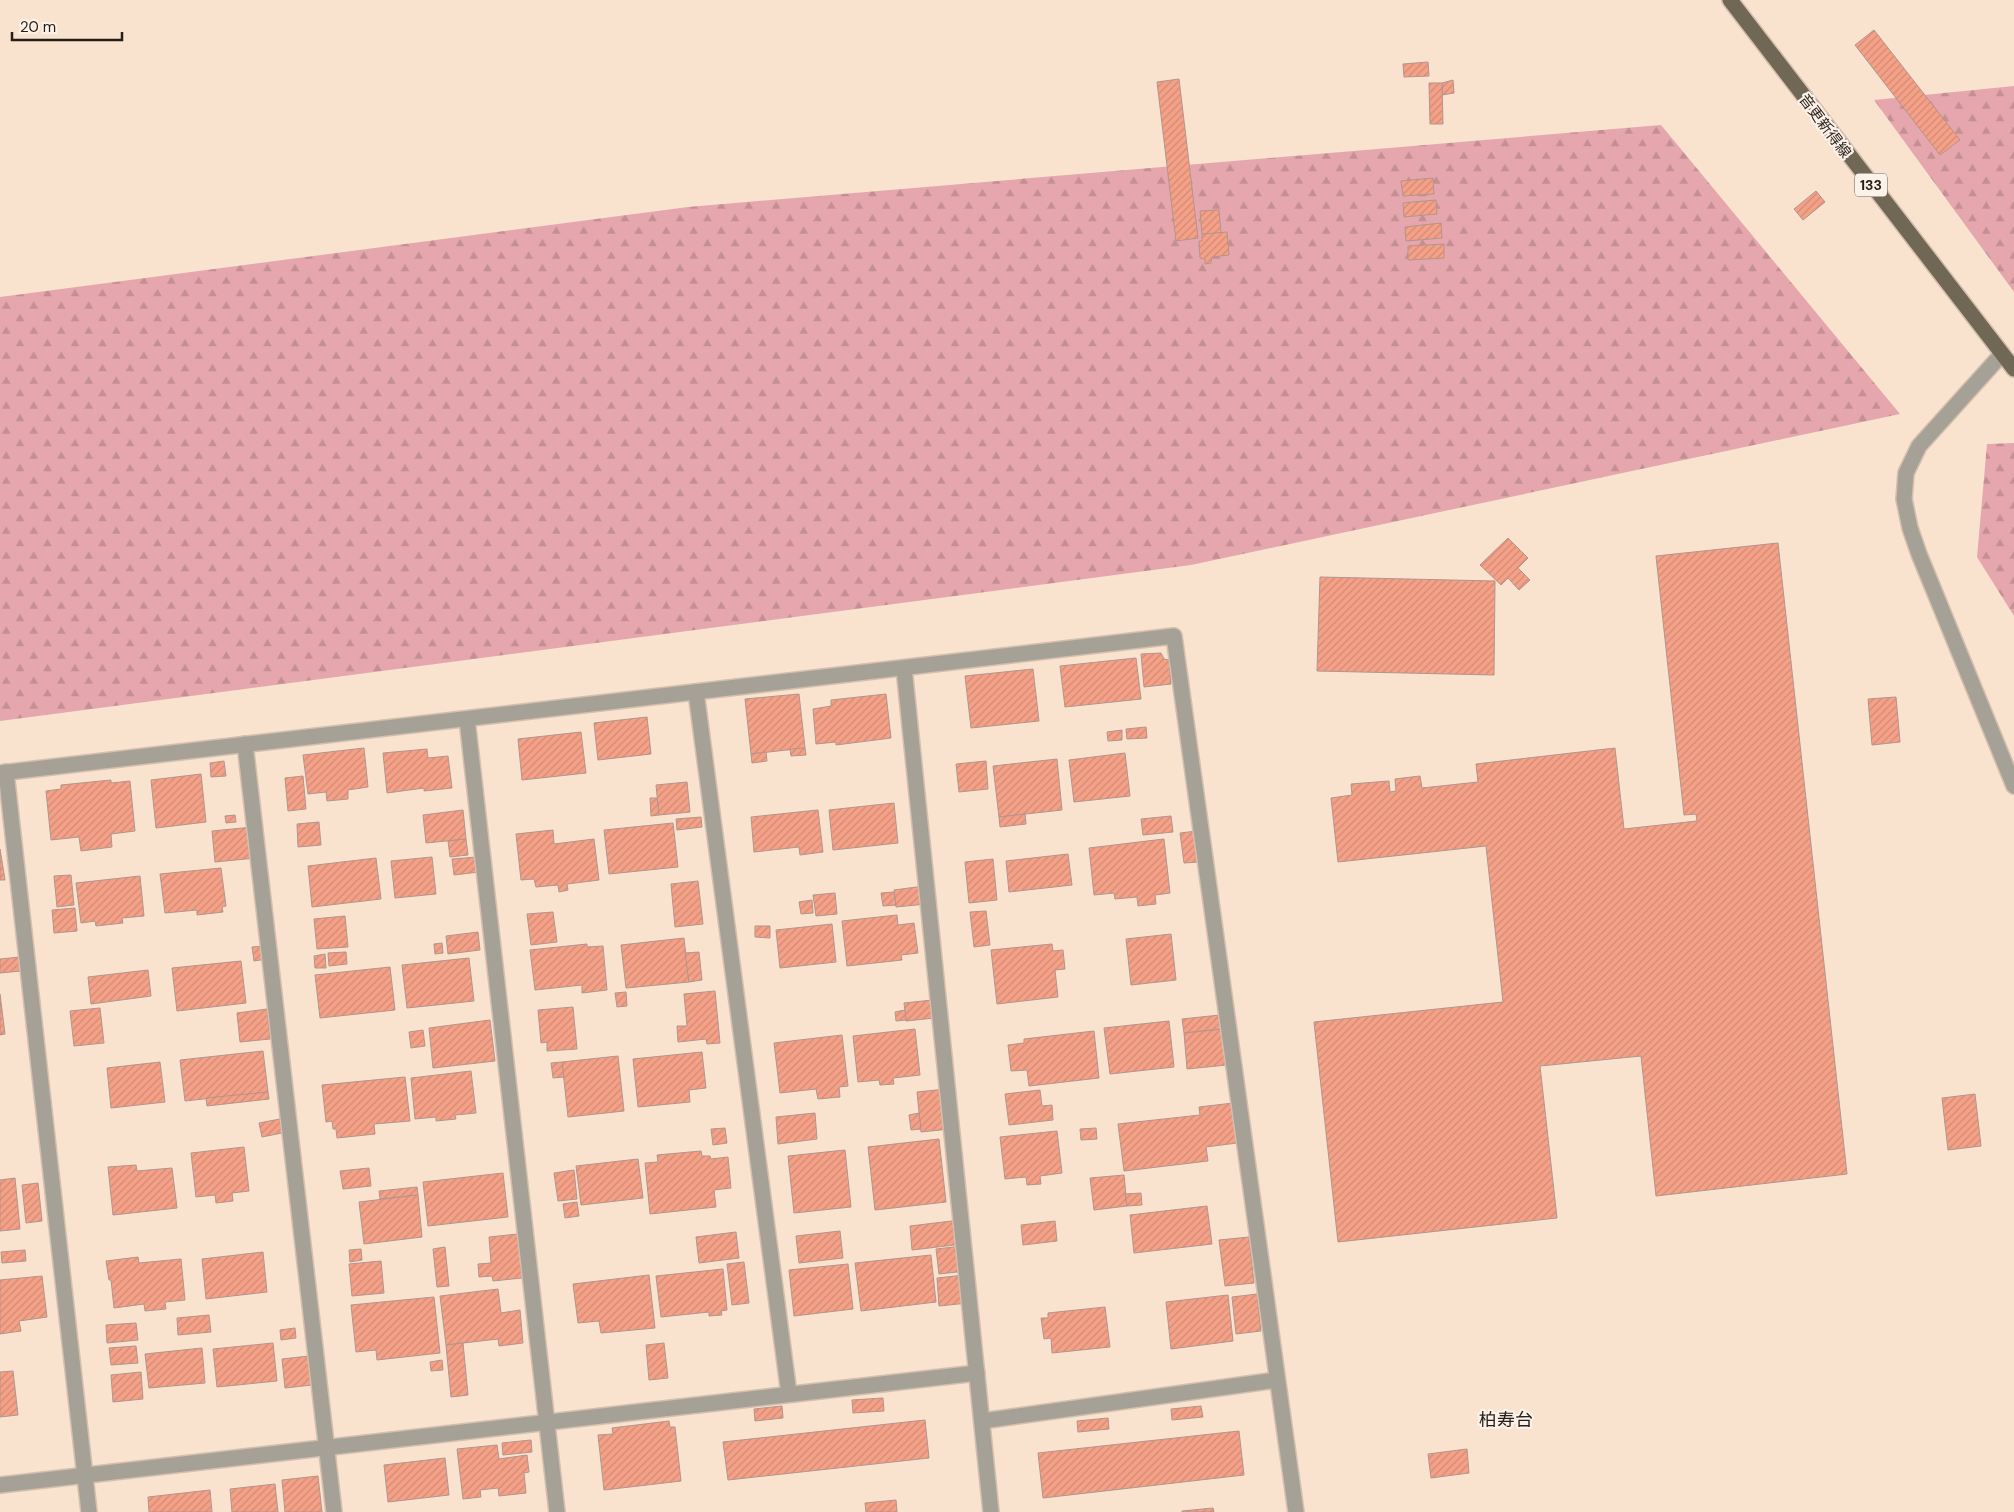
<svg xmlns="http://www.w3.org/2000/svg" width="2014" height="1512" font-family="'DM Sans','Noto Sans JP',sans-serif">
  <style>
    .forest { fill: url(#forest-firs) }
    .building { fill: url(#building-hatch); stroke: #b2958c }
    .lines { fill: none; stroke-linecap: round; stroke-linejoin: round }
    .minor-casing { stroke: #d3bfad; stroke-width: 18 }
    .primary-casing { stroke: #d3bfad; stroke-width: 18 }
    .minor { stroke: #a6a196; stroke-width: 15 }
    .primary { stroke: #706854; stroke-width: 15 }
    .labels { text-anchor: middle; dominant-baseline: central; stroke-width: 4.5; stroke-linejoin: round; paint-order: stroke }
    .shield { fill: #fcf2ea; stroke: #675e56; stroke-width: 1 }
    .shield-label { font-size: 14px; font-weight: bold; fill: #271f17 }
    .street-label { font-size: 15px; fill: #271f17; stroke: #fcf2ea }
    .quarter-label { font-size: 18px; fill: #271f17; stroke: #fcf2ea }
  </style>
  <defs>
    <pattern id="forest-firs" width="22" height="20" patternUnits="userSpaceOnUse" patternTransform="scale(1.25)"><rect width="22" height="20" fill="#e5a7ad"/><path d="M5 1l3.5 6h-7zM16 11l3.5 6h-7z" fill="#c48f94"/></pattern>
    <pattern id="building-hatch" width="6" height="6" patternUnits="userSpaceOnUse" patternTransform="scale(1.25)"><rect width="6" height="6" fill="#f5a188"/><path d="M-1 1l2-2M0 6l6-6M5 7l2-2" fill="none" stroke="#d28a75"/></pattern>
  </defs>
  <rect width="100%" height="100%" fill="#f9e2ce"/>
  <g class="forest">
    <polygon points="2014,86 2014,292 1874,100"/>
    <polygon points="1661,125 1900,414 1191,565 0,721 0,297 688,207"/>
    <polygon points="2014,443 2014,616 1977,557 1987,444"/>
  </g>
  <g class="building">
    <polygon points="1874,30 1960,140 1940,155 1855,45"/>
    <polygon points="1428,62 1429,76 1404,77 1403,64"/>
    <polygon points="1179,79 1198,238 1176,241 1157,82"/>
    <polygon points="1453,80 1454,93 1442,95 1442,83"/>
    <polygon points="1429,83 1442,83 1443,124 1430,124"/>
    <polygon points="1433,178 1434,194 1403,196 1401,181"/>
    <polygon points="1816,191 1825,202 1803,220 1794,209"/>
    <polygon points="1436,200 1437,214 1404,217 1403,203"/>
    <polygon points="1219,210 1221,233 1202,234 1200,211"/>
    <polygon points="1441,223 1442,238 1406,241 1405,227"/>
    <polygon points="1227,232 1229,255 1212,257 1211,263 1205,264 1205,259 1200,258 1199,241 1202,241 1202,234"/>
    <polygon points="1444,244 1444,258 1408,260 1408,246"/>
    <polygon points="1508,538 1528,558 1518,568 1530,580 1519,590 1508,578 1501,585 1480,565"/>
    <polygon points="1778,543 1847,1174 1656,1196 1641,1056 1540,1066 1557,1218 1338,1242 1314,1022 1503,1002 1486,846 1338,862 1331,798 1352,795 1351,784 1389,781 1390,792 1396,791 1395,779 1420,776 1422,788 1478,782 1476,764 1615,748 1624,829 1697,821 1696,814 1684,815 1656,556"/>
    <polygon points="1320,577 1495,581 1494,675 1317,671"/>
    <polygon points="1161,653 1164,659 1169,660 1171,684 1144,687 1141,654"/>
    <polygon points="1136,658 1141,699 1065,707 1060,666"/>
    <polygon points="1033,669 1039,721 971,728 965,676"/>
    <polygon points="799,694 805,748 751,754 745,699"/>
    <polygon points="886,694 891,738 836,745 836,742 816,744 813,709 831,706 831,700"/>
    <polygon points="1896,697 1900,742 1872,745 1868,699"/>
    <polygon points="647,717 651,754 598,760 594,723"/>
    <polygon points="1146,727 1147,738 1127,739 1126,729"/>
    <polygon points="1122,730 1122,740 1108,741 1107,732"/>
    <polygon points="581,732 586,773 522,780 518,739"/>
    <polygon points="364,748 368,787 348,790 348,799 327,801 326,792 308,794 303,755"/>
    <polygon points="805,748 806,755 791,756 790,749"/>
    <polygon points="427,749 428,758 448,756 452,788 424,791 424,788 387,793 383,753"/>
    <polygon points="766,752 767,761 752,763 751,754"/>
    <polygon points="1125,753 1130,796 1074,802 1069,760"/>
    <polygon points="1057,759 1062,810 999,817 993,766"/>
    <polygon points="224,761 226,776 211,777 210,763"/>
    <polygon points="986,761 988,789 959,792 956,764"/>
    <polygon points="201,774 206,822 156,828 151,780"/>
    <polygon points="303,776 306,809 288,811 285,778"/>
    <polygon points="111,780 111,783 130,781 135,831 111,834 112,847 81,851 79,837 51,840 46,791 61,789 61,785"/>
    <polygon points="687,782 690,812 659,815 656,785"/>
    <polygon points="650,798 657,798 659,815 651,816"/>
    <polygon points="894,803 898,843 833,850 829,810"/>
    <polygon points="463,810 466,839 426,843 423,815"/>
    <polygon points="818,810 823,852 800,855 799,847 754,852 751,817"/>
    <polygon points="1025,814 1026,824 1000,827 999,817"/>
    <polygon points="235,815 236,822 226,823 225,816"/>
    <polygon points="1171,816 1173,832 1143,835 1141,819"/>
    <polygon points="701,817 702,827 677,830 676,819"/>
    <polygon points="319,822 321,845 298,847 297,824"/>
    <polygon points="673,823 678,867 609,874 604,830"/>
    <polygon points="253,827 256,858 215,862 212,831"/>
    <polygon points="553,830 554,844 594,839 599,880 567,884 568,890 559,892 558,885 536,887 534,879 521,880 516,834"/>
    <polygon points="1197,831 1200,862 1184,863 1180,833"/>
    <polygon points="466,839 468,855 450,857 448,841"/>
    <polygon points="1164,839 1170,893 1155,895 1156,904 1138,906 1137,897 1115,899 1114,893 1094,895 1089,848"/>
    <polygon points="0,849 5,880 0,880"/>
    <polygon points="1068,854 1072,885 1009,892 1006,861"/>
    <polygon points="432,857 436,894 395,898 391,861"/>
    <polygon points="477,857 479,872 454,875 452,859"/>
    <polygon points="376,858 381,899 312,907 308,866"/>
    <polygon points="993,859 997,900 969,903 965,862"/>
    <polygon points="221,868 226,906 222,907 223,912 197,915 197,910 165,913 160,874"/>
    <polygon points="71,875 74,905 57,907 54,876"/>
    <polygon points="140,876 144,916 122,918 123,923 96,926 95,921 81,923 76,883"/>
    <polygon points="698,881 703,924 675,927 671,884"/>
    <polygon points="924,886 926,904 896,907 894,890"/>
    <polygon points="894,892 896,905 883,906 881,893"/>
    <polygon points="835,893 837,914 816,916 813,895"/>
    <polygon points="812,900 813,913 801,914 799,902"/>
    <polygon points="75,908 77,931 54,933 52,910"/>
    <polygon points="986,911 990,945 974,947 970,912"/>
    <polygon points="553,912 557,942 531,945 527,914"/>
    <polygon points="897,915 898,925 914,923 918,953 901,955 902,960 847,966 842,921"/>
    <polygon points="345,916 348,947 317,949 314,919"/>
    <polygon points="832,924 836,962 780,968 776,930"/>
    <polygon points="755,926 770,926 770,938 755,937"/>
    <polygon points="478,932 480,950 448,954 446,936"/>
    <polygon points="1171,934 1176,980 1131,985 1126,939"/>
    <polygon points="684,938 689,982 626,988 621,945"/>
    <polygon points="442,943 443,953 435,954 434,944"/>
    <polygon points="587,944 587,947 603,946 607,990 582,993 582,985 535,990 530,950"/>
    <polygon points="1052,944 1053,951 1063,950 1065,969 1055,970 1058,997 997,1004 991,950"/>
    <polygon points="265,946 267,959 254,961 252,947"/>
    <polygon points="346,952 347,964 329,966 328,953"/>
    <polygon points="699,952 702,980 689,982 685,953"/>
    <polygon points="325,954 326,968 315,968 314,956"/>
    <polygon points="20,957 21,971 0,973 0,959"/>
    <polygon points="469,958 474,1001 407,1008 402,965"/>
    <polygon points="241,961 246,1003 177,1011 172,968"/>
    <polygon points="390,967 395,1010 320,1018 315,975"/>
    <polygon points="148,970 151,996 91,1004 88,977"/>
    <polygon points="715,991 720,1043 707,1044 706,1039 678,1042 677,1026 687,1026 684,994"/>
    <polygon points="626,992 627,1006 617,1007 615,993"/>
    <polygon points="0,994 5,1034 0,1035"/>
    <polygon points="942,999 944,1017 906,1021 904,1003"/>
    <polygon points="573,1007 577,1049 547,1051 547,1042 541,1043 538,1010"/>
    <polygon points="100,1008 104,1043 74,1046 70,1011"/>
    <polygon points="267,1009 270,1039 240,1042 237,1013"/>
    <polygon points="905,1010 906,1020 896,1021 895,1012"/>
    <polygon points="1229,1014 1230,1028 1184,1033 1182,1019"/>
    <polygon points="490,1020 495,1061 433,1068 429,1028"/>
    <polygon points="1169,1021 1174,1067 1110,1074 1104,1028"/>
    <polygon points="915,1029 920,1075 893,1078 894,1084 880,1085 879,1080 858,1082 853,1036"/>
    <polygon points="1223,1029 1227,1065 1187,1069 1184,1033"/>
    <polygon points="423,1030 425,1046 411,1048 409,1032"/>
    <polygon points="1094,1031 1099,1078 1029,1086 1027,1070 1011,1071 1008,1045 1024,1043 1024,1039"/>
    <polygon points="842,1035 848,1086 839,1087 840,1097 818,1099 816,1089 780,1093 774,1043"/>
    <polygon points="263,1051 268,1092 185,1101 180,1060"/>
    <polygon points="702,1052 706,1088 689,1090 690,1102 638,1107 633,1059"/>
    <polygon points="618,1056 624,1111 568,1117 562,1062"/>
    <polygon points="160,1062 165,1102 111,1108 107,1068"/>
    <polygon points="562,1062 564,1077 553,1078 551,1063"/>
    <polygon points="471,1071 476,1113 455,1115 456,1119 436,1121 436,1117 415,1119 411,1078"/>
    <polygon points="405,1077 410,1121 374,1124 375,1134 337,1138 336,1129 333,1129 332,1121 326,1122 322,1085"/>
    <polygon points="946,1089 950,1129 921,1132 917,1092"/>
    <polygon points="1040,1090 1042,1106 1052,1105 1053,1120 1009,1125 1005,1094"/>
    <polygon points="268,1092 269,1099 207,1106 206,1098"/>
    <polygon points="1975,1094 1981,1146 1948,1150 1942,1098"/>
    <polygon points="1233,1103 1237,1143 1206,1147 1208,1161 1124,1171 1118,1124 1200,1115 1199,1107"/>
    <polygon points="815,1113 817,1139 778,1144 776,1117"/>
    <polygon points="919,1113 921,1129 911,1130 909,1115"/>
    <polygon points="280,1119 282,1133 262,1137 259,1123"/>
    <polygon points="725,1128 727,1143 713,1145 711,1129"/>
    <polygon points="1096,1128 1097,1139 1081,1140 1080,1129"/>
    <polygon points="1057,1131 1062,1173 1040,1176 1041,1184 1027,1185 1026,1177 1005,1179 1000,1137"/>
    <polygon points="939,1139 946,1202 875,1210 868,1147"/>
    <polygon points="244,1147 249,1191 232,1193 233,1201 216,1203 215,1195 196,1197 191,1153"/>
    <polygon points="845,1150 851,1207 794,1213 788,1156"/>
    <polygon points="701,1151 702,1156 710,1156 711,1159 728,1157 731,1188 714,1190 716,1207 650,1214 645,1163 658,1162 657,1155"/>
    <polygon points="638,1159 643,1198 581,1205 576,1166"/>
    <polygon points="136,1165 137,1171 172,1168 177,1208 113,1215 108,1167"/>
    <polygon points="369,1168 371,1186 343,1189 340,1171"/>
    <polygon points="574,1170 577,1199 558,1201 554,1173"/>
    <polygon points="503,1173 508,1217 428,1226 423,1182"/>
    <polygon points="1124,1175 1127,1206 1094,1210 1090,1178"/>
    <polygon points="15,1178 20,1229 0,1231 0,1180"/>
    <polygon points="38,1183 42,1221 26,1223 22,1185"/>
    <polygon points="417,1187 418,1195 380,1199 379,1191"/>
    <polygon points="1141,1193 1142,1205 1127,1206 1125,1194"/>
    <polygon points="418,1195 422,1237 364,1244 359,1202"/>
    <polygon points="577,1202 579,1216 565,1218 563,1204"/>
    <polygon points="1207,1206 1212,1244 1134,1253 1130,1215"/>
    <polygon points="960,1220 963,1244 912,1250 910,1226"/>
    <polygon points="1055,1221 1057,1241 1023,1245 1021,1225"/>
    <polygon points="840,1231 843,1258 799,1263 796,1236"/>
    <polygon points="736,1232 739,1258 699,1263 696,1237"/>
    <polygon points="518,1234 522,1278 493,1281 492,1276 479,1277 478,1264 491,1263 489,1237"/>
    <polygon points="1249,1237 1254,1283 1225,1286 1219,1240"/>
    <polygon points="963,1246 966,1271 939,1274 936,1249"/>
    <polygon points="445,1247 449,1286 437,1287 433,1249"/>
    <polygon points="361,1249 362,1260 350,1262 349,1250"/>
    <polygon points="25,1250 26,1261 2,1263 1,1252"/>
    <polygon points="263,1252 267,1292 206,1299 202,1259"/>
    <polygon points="931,1255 936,1302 861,1311 855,1263"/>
    <polygon points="138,1257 139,1263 181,1259 185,1300 165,1302 166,1309 145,1311 144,1304 114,1308 111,1280 109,1280 106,1261"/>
    <polygon points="381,1261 384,1293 352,1296 349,1264"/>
    <polygon points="744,1262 749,1303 732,1305 727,1264"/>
    <polygon points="848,1264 853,1309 794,1316 789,1270"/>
    <polygon points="723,1269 727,1310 721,1311 722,1315 709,1316 709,1312 661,1317 656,1276"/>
    <polygon points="649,1275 655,1328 601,1333 599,1321 578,1323 573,1284"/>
    <polygon points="964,1275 968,1303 939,1306 937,1278"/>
    <polygon points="42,1276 47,1317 19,1321 21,1331 0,1334 0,1280"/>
    <polygon points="498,1289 501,1313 520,1310 523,1343 499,1346 498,1339 446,1345 440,1296"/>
    <polygon points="1257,1294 1261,1331 1236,1334 1232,1297"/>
    <polygon points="1228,1295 1233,1341 1171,1349 1166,1302"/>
    <polygon points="434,1297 440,1353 377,1360 376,1350 356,1352 351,1305"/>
    <polygon points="1105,1307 1110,1347 1052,1353 1051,1338 1044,1339 1041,1318 1048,1318 1048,1313"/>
    <polygon points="209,1315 211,1332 178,1335 177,1318"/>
    <polygon points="136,1323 138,1340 107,1343 106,1325"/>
    <polygon points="295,1328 296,1338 281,1340 280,1330"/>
    <polygon points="273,1343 277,1381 217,1387 213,1349"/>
    <polygon points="463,1343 468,1395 451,1397 446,1345"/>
    <polygon points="664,1343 668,1378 649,1380 646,1345"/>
    <polygon points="136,1346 138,1363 111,1365 109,1348"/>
    <polygon points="202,1348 205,1383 149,1388 145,1354"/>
    <polygon points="309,1356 312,1385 285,1388 282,1359"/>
    <polygon points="442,1360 443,1370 431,1371 430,1362"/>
    <polygon points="13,1371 18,1415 0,1417 0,1372"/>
    <polygon points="141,1372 143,1399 113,1402 111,1375"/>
    <polygon points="883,1398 884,1411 853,1413 852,1400"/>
    <polygon points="782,1406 783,1418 755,1421 754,1409"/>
    <polygon points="1201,1406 1203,1417 1172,1420 1171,1409"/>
    <polygon points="1108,1418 1109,1429 1078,1432 1077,1421"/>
    <polygon points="925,1420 929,1458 728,1480 723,1442"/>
    <polygon points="669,1421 670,1427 675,1427 681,1481 604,1490 598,1435 613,1434 612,1428"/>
    <polygon points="1239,1431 1244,1475 1043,1498 1038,1453"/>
    <polygon points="531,1440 532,1452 503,1455 502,1443"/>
    <polygon points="497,1445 499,1459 527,1455 529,1472 524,1473 526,1493 499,1496 498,1488 480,1490 481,1497 463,1499 457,1449"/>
    <polygon points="1467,1449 1469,1473 1431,1478 1428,1454"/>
    <polygon points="445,1458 449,1495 388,1502 384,1465"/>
    <polygon points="318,1476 322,1512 285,1512 282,1480"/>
    <polygon points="275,1484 278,1512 232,1512 230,1489"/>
    <polygon points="210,1490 212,1512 149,1512 148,1497"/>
    <polygon points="896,1500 897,1512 866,1512 865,1503"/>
    <polygon points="1213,1508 1214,1512 1182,1512 1182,1511"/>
  </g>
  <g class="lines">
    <defs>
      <g id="minor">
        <polyline points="2002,354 1919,446 1906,473 1904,499 1910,528 1919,554 2014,786"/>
        <polyline points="904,668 991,1512"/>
        <polyline points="696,692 789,1394"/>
        <polyline points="467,719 557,1512"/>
        <polyline points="245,744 334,1512"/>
        <polyline points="6,772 89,1512"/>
        <polyline points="0,773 1174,636 1296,1512"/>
        <polyline points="982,1421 1277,1380"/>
        <polyline points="0,1485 977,1373"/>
      </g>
      <polyline id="primary" points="1730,0 2014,369"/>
    </defs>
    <use href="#minor" class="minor-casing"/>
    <use href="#primary" class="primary-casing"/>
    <use href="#minor" class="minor"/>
    <use href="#primary" class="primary"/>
  </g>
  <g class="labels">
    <rect class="shield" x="1855" y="173.5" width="32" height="23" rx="4"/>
    <g class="shield-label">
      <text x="1871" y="185">133</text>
    </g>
    <g class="street-label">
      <text transform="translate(1825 126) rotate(53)">音更新得線</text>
    </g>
    <g class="quarter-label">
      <text x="1506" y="1420">柏寿台</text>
    </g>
  </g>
  <path d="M12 32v8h110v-8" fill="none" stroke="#271f17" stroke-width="2.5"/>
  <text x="20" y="32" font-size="15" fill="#271f17" stroke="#fcf2ea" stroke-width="4" paint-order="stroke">20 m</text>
</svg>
